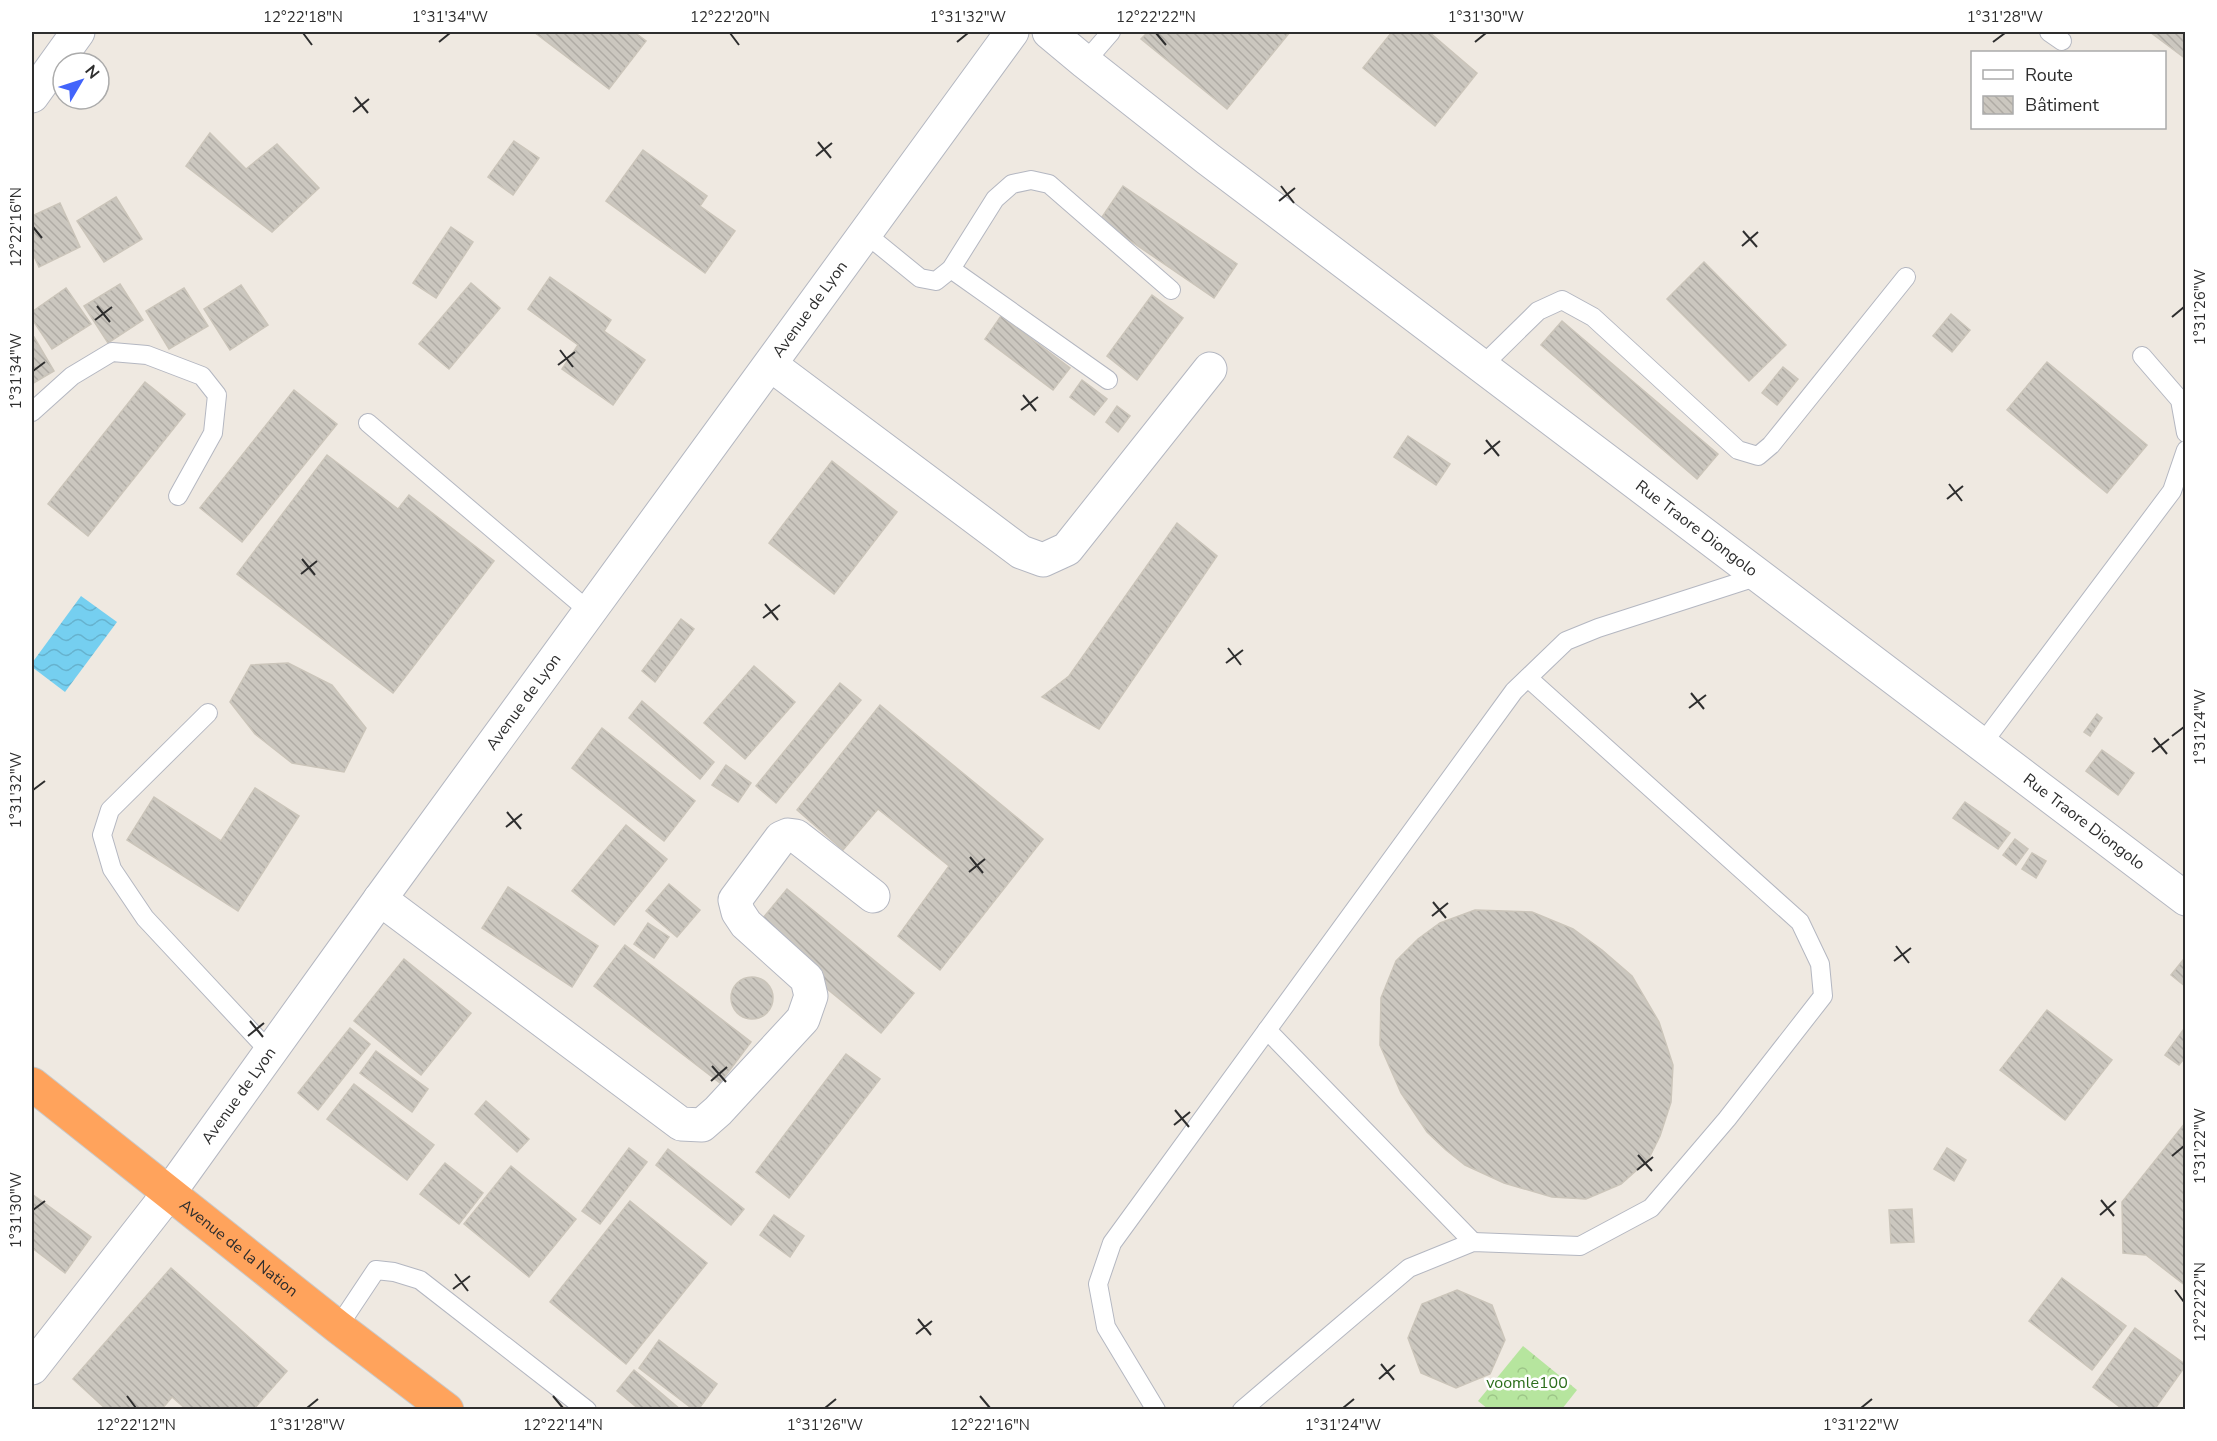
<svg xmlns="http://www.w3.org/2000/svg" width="2217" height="1441" font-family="'Nunito Sans',sans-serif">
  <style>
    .park { fill: url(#park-crowns) }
    .water { fill: url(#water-waves) }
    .building { fill: url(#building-back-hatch); stroke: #cbc5ba; stroke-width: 1.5 }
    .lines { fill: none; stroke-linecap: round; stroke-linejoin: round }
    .lane-casing { stroke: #b4b7c1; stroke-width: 20 }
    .street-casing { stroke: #b4b7c1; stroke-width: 35 }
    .highway-casing { stroke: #c9c9c9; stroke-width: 35 }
    .lane { stroke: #fff; stroke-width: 18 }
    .street { stroke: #fff; stroke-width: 33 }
    .highway { stroke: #ffa35c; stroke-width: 33 }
    .ticks { fill: none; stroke: #2e2e2e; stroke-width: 2 }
    .labels { text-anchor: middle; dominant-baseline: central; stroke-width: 5; stroke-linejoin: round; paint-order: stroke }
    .street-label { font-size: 16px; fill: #2e2e2e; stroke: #fff }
    .park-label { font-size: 16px; fill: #2c6e1b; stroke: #fff }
    .neatline { fill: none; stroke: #2e2e2e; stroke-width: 2 }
    .ticks-label { font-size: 15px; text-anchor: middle; fill: #2e2e2e }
  </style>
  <defs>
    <pattern id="park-crowns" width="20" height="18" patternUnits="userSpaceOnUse" patternTransform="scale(1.5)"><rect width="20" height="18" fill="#b6e59e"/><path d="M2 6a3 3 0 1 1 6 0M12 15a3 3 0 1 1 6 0" fill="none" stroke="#9dc588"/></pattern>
    <pattern id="water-waves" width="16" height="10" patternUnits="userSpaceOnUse" patternTransform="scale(1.5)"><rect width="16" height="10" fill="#75cff0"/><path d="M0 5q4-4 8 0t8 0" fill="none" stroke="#66b2ce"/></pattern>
    <pattern id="building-back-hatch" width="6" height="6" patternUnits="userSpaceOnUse" patternTransform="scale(1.5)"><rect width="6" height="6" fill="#cbc7bf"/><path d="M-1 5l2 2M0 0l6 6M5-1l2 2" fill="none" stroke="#afaba4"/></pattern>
  </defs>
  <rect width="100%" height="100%" fill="#efe9e1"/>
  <polygon class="park" points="1523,1346 1577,1390 1562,1409 1488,1409 1478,1401"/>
  <polygon class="water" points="81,596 117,622 65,692 32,667 32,663"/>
  <g class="building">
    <polygon points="534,32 634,32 646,41 609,89"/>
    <polygon points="1148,32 1290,32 1227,109 1141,39"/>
    <polygon points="1392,32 1429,32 1477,73 1435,126 1363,68"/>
    <polygon points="2150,32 2186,32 2186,59"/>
    <polygon points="210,133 246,169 277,144 319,188 272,232 186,166"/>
    <polygon points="514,141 539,158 513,195 488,177"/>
    <polygon points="643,150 707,196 700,206 735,231 705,273 606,201"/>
    <polygon points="1123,186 1237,264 1214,298 1100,220"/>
    <polygon points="116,197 142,239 104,262 77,221"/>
    <polygon points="60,203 80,247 39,267 32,252 32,216"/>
    <polygon points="451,227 473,242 436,298 413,283"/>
    <polygon points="1704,262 1786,345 1749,381 1667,299"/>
    <polygon points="550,277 611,320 604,331 645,360 613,405 562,369 578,345 528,309"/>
    <polygon points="471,283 500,308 449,369 419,344"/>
    <polygon points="120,284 143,320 108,343 84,306"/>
    <polygon points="241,285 268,325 230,350 204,309"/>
    <polygon points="66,288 91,324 52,349 32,319 32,312"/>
    <polygon points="184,288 208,326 169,349 146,311"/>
    <polygon points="1152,295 1183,318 1137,380 1107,356"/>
    <polygon points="1951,314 1970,330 1952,352 1933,336"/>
    <polygon points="1001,316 1070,368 1053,390 985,339"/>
    <polygon points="1562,321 1718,454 1697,479 1541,345"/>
    <polygon points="34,337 54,371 32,384 32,338"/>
    <polygon points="2047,362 2147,445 2107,493 2007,410"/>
    <polygon points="1783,367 1798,379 1777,405 1762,393"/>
    <polygon points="1082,380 1107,399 1094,415 1070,397"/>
    <polygon points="145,382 185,414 88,536 48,504"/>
    <polygon points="294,390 337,424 242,542 200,508"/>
    <polygon points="1117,406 1130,416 1118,432 1106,422"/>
    <polygon points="1408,436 1450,464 1436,485 1394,457"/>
    <polygon points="327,455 398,509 409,495 494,561 393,693 237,574"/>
    <polygon points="832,461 897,512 834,594 769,543"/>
    <polygon points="1177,523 1217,556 1099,729 1042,697 1069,676"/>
    <polygon points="681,619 694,629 655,682 642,671"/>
    <polygon points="288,663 332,685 366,728 344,772 292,763 255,734 230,702 251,665"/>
    <polygon points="754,666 795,702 745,759 704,723"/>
    <polygon points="840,683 861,700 776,803 756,786"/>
    <polygon points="642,701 714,762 700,779 629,718"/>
    <polygon points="880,705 1043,839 940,970 898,936 949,866 878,809 843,850 797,810"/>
    <polygon points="2097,714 2102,718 2090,736 2084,732"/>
    <polygon points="602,728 695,801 664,841 572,768"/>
    <polygon points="2102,750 2134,773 2118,795 2086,771"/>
    <polygon points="726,765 751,783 738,802 712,785"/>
    <polygon points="255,788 299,816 238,911 127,840 154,797 221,841"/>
    <polygon points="1965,802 2010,833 1998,849 1953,818"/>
    <polygon points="626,825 667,859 614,925 572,891"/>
    <polygon points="2015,839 2028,849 2016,865 2003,855"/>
    <polygon points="2032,853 2046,861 2036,878 2022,869"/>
    <polygon points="669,884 700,910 677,937 646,911"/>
    <polygon points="508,887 598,946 572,987 482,928"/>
    <polygon points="787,889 914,993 881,1033 754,929"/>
    <polygon points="1475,910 1532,912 1573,929 1602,950 1632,976 1659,1022 1673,1065 1671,1102 1660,1136 1648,1160 1621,1184 1586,1199 1552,1197 1504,1183 1465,1165 1446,1150 1427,1132 1401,1093 1380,1045 1381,998 1396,961 1418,939 1440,923"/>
    <polygon points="648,923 669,937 654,958 634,944"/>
    <polygon points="625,945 751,1042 720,1083 594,986"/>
    <polygon points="404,959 471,1013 421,1075 354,1021"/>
    <polygon points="2183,960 2186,962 2186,987 2171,975"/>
    <circle cx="752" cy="998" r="21"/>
    <polygon points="2047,1010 2112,1060 2065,1120 2000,1070"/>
    <polygon points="2186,1026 2186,1056 2179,1065 2165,1055"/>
    <polygon points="350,1028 370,1044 318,1110 298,1093"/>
    <polygon points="376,1051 428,1089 412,1112 360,1073"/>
    <polygon points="846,1054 880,1079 789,1198 756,1172"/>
    <polygon points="354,1084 434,1145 407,1180 327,1119"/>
    <polygon points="486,1101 529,1139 517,1152 475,1114"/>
    <polygon points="2186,1122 2186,1286 2146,1255 2123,1253 2122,1202"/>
    <polygon points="629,1148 647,1162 600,1224 582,1211"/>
    <polygon points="1947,1148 1966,1160 1954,1181 1934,1169"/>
    <polygon points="668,1149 744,1209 731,1225 656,1165"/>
    <polygon points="445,1163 483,1193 459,1224 420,1194"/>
    <polygon points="511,1166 576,1219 529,1277 464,1224"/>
    <polygon points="32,1194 91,1237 65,1273 32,1248"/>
    <polygon points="630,1201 707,1263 626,1364 550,1302"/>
    <polygon points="1912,1209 1914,1242 1891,1243 1889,1210"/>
    <polygon points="774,1215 804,1236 790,1257 760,1235"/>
    <polygon points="171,1268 287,1371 253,1410 187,1410 172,1397 161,1410 107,1410 73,1379"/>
    <polygon points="2062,1278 2126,1326 2092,1370 2029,1321"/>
    <polygon points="1457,1290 1492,1305 1505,1340 1490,1374 1456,1388 1421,1373 1408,1338 1422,1304"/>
    <polygon points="2135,1328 2186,1365 2154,1410 2124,1410 2093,1387"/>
    <polygon points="659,1340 717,1384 698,1410 694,1410 639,1368"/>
    <polygon points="634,1370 681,1410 640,1410 617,1391"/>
  </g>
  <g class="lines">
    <defs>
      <g id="lane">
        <polyline points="2049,32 2062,41"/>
        <polyline points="1085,62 1111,32"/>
        <polyline points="866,234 920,278 936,281 951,269 995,199 1012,184 1031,180 1049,184 1171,290"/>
        <polyline points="951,269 1108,380"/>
        <polyline points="2142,356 2180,400 2186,433"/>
        <polyline points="1482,366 1538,311 1562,300 1593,317 1738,450 1758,456 1771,445 1906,277"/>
        <polyline points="32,412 72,376 112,352 147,355 202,376 217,395 213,433 178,496"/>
        <polyline points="368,423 590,612"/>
        <polyline points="208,713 110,810 102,835 112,869 145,918 270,1052"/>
        <polyline points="1982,744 2172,491 2186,450"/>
        <polyline points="1267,1030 1473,1242"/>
        <polyline points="338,1327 376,1270 394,1272 420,1280 587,1410"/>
        <polyline points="1156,1410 1106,1327 1098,1284 1112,1243 1514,691 1566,641 1598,628 1759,576"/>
        <polyline points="1242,1410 1409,1268 1473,1242 1580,1246 1651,1208 1727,1119 1823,996 1820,964 1800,922 1528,678"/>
      </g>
      <g id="street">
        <path id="s1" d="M 1049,32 L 1085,62 L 1208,159 L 2186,899"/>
        <polyline points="32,96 78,32"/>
        <polyline points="771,365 1021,552 1043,560 1067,549 1210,369"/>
        <polyline points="380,899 681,1124 702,1125 718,1111 803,1019 811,996 807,979 746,924 738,912 735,900 781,838 788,835 796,836 873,896"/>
        <path id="s2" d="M 32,1368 L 169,1193 L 380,899 L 1012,32"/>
      </g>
      <g id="highway">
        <path id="s3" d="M 32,1084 L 338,1327 L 447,1410"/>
      </g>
    </defs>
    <use href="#lane" class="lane-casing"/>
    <use href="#street" class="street-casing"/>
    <use href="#highway" class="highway-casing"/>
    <use href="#lane" class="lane"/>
    <use href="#street" class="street"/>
    <use href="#highway" class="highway"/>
  </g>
  <path class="ticks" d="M 303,33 L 312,45M 730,33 L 739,45M 1156,33 L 1166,45M 439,42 L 450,33M 957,42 L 968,33M 1475,42 L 1486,33M 1993,42 L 2005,33M 355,97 L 368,113M 353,112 L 369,99M 818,142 L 831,158M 816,156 L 832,143M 1281,186 L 1294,203M 1279,201 L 1295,188M 33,227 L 42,238M 1743,231 L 1757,247M 1742,246 L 1758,232M 97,306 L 110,322M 2172,317 L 2184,307M 95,320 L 112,307M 560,350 L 573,367M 558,365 L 575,352M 33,371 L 45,362M 1023,395 L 1036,411M 1021,410 L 1038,397M 1486,440 L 1499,456M 1484,454 L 1500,441M 1949,484 L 1962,501M 1947,499 L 1963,486M 302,559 L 315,575M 301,574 L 317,561M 765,604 L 778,620M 763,618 L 780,605M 1228,648 L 1241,665M 1226,663 L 1243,650M 1691,693 L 1704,709M 1689,708 L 1706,695M 2172,736 L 2184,727M 2154,738 L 2167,754M 2152,752 L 2169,739M 33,790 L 45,781M 507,812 L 521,829M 506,827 L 522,814M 970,857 L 983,873M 969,872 L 985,859M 1433,902 L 1446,918M 1432,916 L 1448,903M 1896,946 L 1909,963M 1894,961 L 1911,948M 250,1021 L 263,1037M 248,1036 L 264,1023M 712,1066 L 726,1082M 711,1081 L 727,1067M 1175,1110 L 1189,1127M 1174,1125 L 1190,1112M 1638,1155 L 1652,1171M 2172,1156 L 2184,1146M 1637,1170 L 1653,1157M 2101,1200 L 2114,1216M 33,1210 L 45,1201M 2100,1215 L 2116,1201M 455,1274 L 468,1291M 453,1289 L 470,1276M 2175,1290 L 2184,1302M 918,1319 L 931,1335M 916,1334 L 932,1321M 1381,1364 L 1394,1380M 1379,1379 L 1395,1365M 127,1396 L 136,1408M 553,1396 L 563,1408M 980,1396 L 990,1408M 307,1408 L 318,1399M 825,1408 L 836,1399M 1343,1408 L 1354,1399M 1861,1408 L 1872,1399"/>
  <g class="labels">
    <g class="street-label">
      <text stroke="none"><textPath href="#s2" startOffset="1314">Avenue de Lyon</textPath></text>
      <text stroke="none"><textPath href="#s1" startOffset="816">Rue Traore Diongolo</textPath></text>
      <text stroke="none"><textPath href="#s2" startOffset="828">Avenue de Lyon</textPath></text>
      <text stroke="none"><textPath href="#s1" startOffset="1302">Rue Traore Diongolo</textPath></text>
      <text stroke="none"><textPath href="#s2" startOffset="342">Avenue de Lyon</textPath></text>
      <text stroke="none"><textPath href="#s3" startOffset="264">Avenue de la Nation</textPath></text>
    </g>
    <g class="park-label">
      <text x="1527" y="1383">voomle100</text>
    </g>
  </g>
  <rect width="2217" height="1441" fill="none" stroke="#ffffff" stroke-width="66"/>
  <rect x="1971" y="51" width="195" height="78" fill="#ffffff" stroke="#ababab" stroke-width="1.5"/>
  <rect x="1983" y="70" width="30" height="9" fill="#ffffff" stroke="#ababab" stroke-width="1.5"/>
  <text x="2025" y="81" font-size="18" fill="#2e2e2e">Route</text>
  <rect x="1983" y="96" width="30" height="18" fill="url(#building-back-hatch)" stroke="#ababab" stroke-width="1.5"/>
  <text x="2025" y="111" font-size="18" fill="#2e2e2e">Bâtiment</text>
  <g transform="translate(81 81) rotate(51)"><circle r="28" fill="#ffffff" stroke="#ababab" stroke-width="1.5"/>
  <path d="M0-4.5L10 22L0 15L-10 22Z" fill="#4264fb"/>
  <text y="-9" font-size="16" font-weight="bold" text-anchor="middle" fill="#2e2e2e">N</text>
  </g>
  <rect x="33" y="33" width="2151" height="1375" class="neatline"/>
  <g class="ticks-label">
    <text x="303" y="22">12°22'18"N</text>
    <text x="450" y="22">1°31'34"W</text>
    <text x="730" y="22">12°22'20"N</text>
    <text x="968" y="22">1°31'32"W</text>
    <text x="1156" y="22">12°22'22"N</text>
    <text x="1486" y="22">1°31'30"W</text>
    <text x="2005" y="22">1°31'28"W</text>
    <text transform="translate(16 227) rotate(-90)" y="5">12°22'16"N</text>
    <text transform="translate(2200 307) rotate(-90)" y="5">1°31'26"W</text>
    <text transform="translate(16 371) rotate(-90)" y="5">1°31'34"W</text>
    <text transform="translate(2200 727) rotate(-90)" y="5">1°31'24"W</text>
    <text transform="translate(16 790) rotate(-90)" y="5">1°31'32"W</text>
    <text transform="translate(2200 1146) rotate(-90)" y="5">1°31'22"W</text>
    <text transform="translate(16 1210) rotate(-90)" y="5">1°31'30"W</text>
    <text transform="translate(2200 1302) rotate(-90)" y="5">12°22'22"N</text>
    <text x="136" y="1430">12°22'12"N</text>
    <text x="307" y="1430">1°31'28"W</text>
    <text x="563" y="1430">12°22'14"N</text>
    <text x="825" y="1430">1°31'26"W</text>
    <text x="990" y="1430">12°22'16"N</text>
    <text x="1343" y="1430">1°31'24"W</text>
    <text x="1861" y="1430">1°31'22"W</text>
  </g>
</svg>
